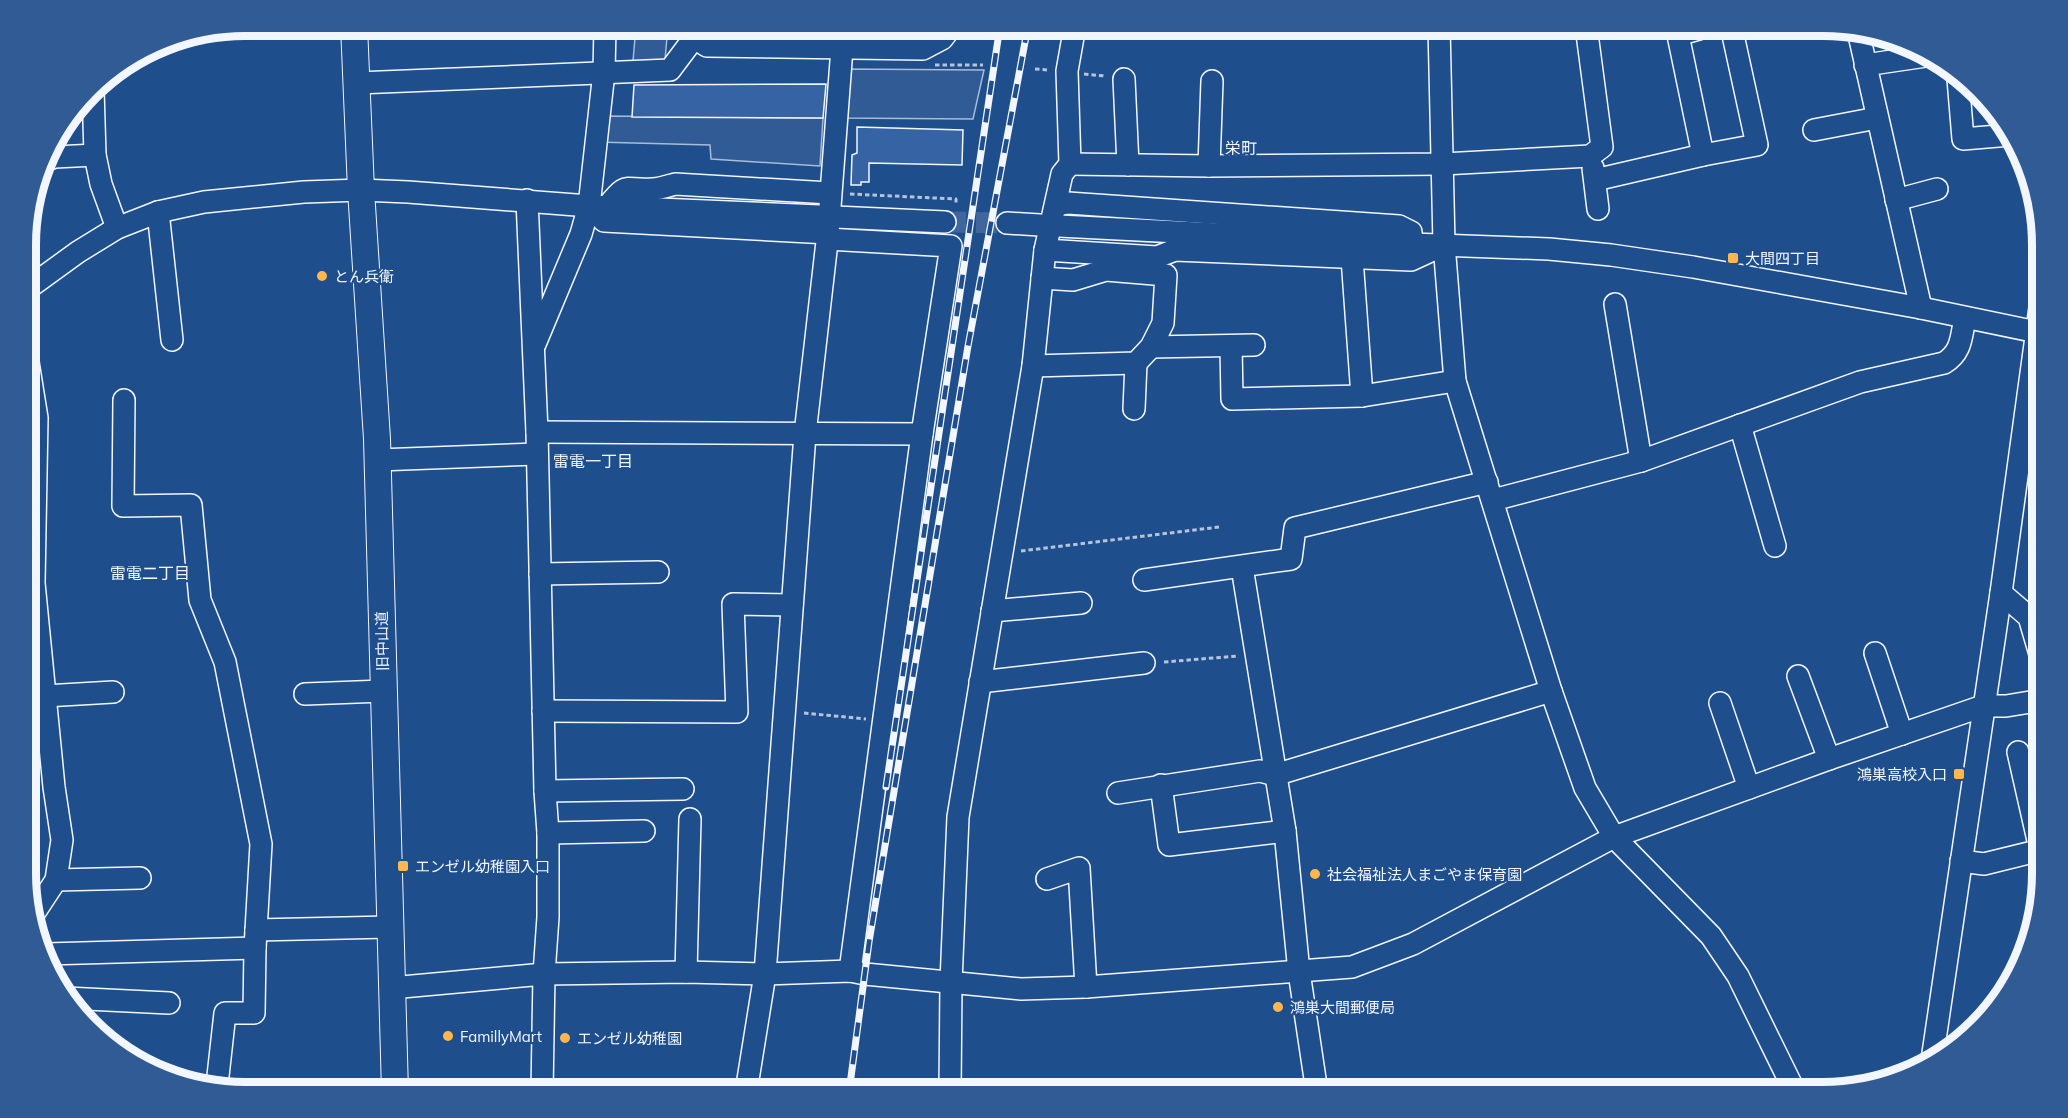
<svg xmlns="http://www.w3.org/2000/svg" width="2068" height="1118" font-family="Mulish,'Noto Sans JP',sans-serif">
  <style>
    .parking { fill: #305b95; stroke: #a8bbd7; stroke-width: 1.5 }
    .building { fill: #3563a3; stroke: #f2f6ff; stroke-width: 1.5 }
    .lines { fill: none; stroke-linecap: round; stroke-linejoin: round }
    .minor-tunnel { stroke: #3f679d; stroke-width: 21; stroke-dasharray: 21 10; stroke-linecap: butt }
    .minor-casing { stroke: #f2f6ff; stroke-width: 24 }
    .major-casing { stroke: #f2f6ff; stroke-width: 28 }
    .path { stroke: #b3c4dc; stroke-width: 3; stroke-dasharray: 4.5 3; stroke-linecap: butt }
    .minor { stroke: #1f4e8c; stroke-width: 21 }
    .major { stroke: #1f4e8c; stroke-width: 26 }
    .rail-casing { stroke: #f2f6ff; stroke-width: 7 }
    .rail { stroke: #1f4e8c; stroke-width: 4.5; stroke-dasharray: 14; stroke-linecap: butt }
    .poi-dot { fill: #ffb74d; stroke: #1f4e8c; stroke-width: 2 }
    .labels { text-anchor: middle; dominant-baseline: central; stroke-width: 4.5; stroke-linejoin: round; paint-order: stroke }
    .poi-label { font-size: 15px; fill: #f2f6ff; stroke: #1f4e8c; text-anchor: start }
    .street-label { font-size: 15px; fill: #f2f6ff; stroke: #1f4e8c }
    .neighbourhood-label { font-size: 16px; fill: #f2f6ff; stroke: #1f4e8c }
    .rim { fill: none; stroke: #f2f6ff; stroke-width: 8 }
  </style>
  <rect width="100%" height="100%" fill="#1f4e8c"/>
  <g class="parking">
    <polygon points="636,26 668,26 664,71 632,73"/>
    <polygon points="840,69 984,70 973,119 836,118"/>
    <polygon points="600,116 823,118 820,166 711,159 710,145 596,142"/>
  </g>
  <g class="building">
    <polygon points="826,84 823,118 632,117 634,85"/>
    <polygon points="857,127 963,130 962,165 869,163 869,182 861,182 861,185 851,185 852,155 857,153"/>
  </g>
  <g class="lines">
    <polyline class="minor-tunnel" points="945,222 1007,223"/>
    <defs>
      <g id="minor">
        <polyline points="690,26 694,38 707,46 923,49 942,39 952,26"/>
        <polyline points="1439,26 1444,244 1455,381 1551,691 1585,788 1614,837 1711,936 1738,976 1795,1092"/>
        <polyline points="1699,29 1678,35 1703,155"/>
        <polyline points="1859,35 1921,308"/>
        <polyline points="1865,65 1933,55"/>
        <polyline points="1124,79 1128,165"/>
        <polyline points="1958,79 1963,139 2010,135"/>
        <polyline points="357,83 670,70 694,38"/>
        <polyline points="93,89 95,155 101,184 117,228"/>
        <polyline points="1814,130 1877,118"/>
        <polyline points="44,161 55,157 95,155"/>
        <polyline points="1070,164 1209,166 1443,164 1590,156 1602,147 1586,26"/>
        <polyline points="1209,166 1212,81"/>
        <polyline points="1593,168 1598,209"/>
        <polyline points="1595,180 1703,155 1757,145 1731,26"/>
        <polyline points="527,200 537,432 545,791 548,833 548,917 544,974 542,1092"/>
        <polyline points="1896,200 1937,189"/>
        <polyline points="1057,205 1068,203 1399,226 1411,232 1412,244"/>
        <path d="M 607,207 C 628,180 624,191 652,189 C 659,189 668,186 675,184 L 830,193"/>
        <polyline points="158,212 172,340"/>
        <polyline points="835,217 945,222"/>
        <polyline points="602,219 604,221 828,233"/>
        <polyline points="1007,223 1040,225"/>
        <polyline points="1059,226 1412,244 1549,249 1611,255 1693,267 1921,308 2037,332 2042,331"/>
        <polyline points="1045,250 1157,257 1175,250 1411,260 1439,247"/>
        <polyline points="1352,258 1362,396"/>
        <polyline points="27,289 78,252 117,228 158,212 204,202 304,192 361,190 408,192 589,206 819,216"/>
        <polyline points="1615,304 1641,461"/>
        <polyline points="535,344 581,234 589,206 604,72 605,26"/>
        <polyline points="1231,346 1232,399 1362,396 1455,381"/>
        <polyline points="1151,347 1254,345"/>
        <polyline points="27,356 37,418 34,583 54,787 62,840 56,880 33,915"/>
        <polyline points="1033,366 1136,363 1151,347 1163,323 1166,275 1106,270 1073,280 1042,278"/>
        <polyline points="124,400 123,506 191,505 200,600 225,662 261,844 255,948 254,1013 225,1013 217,1085"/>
        <polyline points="1134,409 1136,363"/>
        <polyline points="1740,425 1775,546"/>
        <polyline points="537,432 922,434 951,246 827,239"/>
        <polyline points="378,460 537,454"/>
        <path d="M 1493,500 L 1641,461 L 1860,382 L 1944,363 C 1962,352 1961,337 1965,318"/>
        <polyline points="1242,567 1285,831 1299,972 1317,1092"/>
        <polyline points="540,574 658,572"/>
        <polyline points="1144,580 1291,559 1295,528 1487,482"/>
        <polyline points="2001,593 2029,617 2042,661"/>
        <polyline points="992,611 1081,603"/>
        <polyline points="1875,653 1902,734"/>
        <polyline points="1798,676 1829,759"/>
        <polyline points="980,682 1144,663"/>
        <polyline points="305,694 383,691"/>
        <polyline points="45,696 113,692"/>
        <polyline points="1720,703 1749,788"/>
        <polyline points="543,711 737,712 733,604 792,605"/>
        <polyline points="2018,752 2042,858"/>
        <polyline points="1161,785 1169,845 1285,831"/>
        <polyline points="545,791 683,789"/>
        <polyline points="1118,793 1260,771 1275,775 1551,691"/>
        <polyline points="548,833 644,831"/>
        <polyline points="1961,861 1984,864 2041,850"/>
        <polyline points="1047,879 1079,868 1086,987"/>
        <polyline points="56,880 140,878"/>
        <polyline points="256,930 389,927"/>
        <polyline points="47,954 255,948"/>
        <polyline points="850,971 922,434"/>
        <polyline points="686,972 690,819"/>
        <polyline points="391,988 544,974 686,972 765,974 850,971 865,974 1021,989 1086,987 1352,967 1413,944 1614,837 1829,759 1983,706 2006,706 2042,700"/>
        <polyline points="66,998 169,1003"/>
        <polyline points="1932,1060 2001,593 2042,293"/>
        <polyline points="746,1092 765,974 805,434 828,233 842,48"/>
        <polyline points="950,1092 951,982 958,817 1033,366 1045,250 1062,174 1070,164 1067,71 1075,26"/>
      </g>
      <polyline id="major" points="354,26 361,190 377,439 395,1092"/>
    </defs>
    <use href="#minor" class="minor-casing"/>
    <use href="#major" class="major-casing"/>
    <g class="path">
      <polyline points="935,65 983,65"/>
      <polyline points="1035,69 1048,70"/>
      <polyline points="1084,74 1105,76"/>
      <polyline points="850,194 956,199 956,205"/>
      <polyline points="1021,551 1219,527"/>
      <polyline points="1164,662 1238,656"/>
      <polyline points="804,713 866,719"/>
    </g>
    <use href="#minor" class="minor"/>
    <use href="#major" class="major"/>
    <defs>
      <g id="rail">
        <polyline points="886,787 1000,26"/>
        <polyline points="849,1092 869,942 968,346 1028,26"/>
      </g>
    </defs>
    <use href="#rail" class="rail-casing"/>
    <use href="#rail" class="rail"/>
  </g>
  <g class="poi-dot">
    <rect x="1727" y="252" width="12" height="12" rx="3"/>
    <circle cx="322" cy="276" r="6"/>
    <rect x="1953" y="768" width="12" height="12" rx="3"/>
    <rect x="397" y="860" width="12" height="12" rx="3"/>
    <circle cx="1315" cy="874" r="6"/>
    <circle cx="1278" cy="1007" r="6"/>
    <circle cx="448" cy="1036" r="6"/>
    <circle cx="565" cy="1038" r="6"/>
  </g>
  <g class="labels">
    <g class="poi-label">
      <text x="1745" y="258">大間四丁目</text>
      <text x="334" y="276">とん兵衛</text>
      <text x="1947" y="774" text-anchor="end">鴻巣高校入口</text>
      <text x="415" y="866">エンゼル幼稚園入口</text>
      <text x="1327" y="874">社会福祉法人まごやま保育園</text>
      <text x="1290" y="1007">鴻巣大間郵便局</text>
      <text x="460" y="1036">FamillyMart</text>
      <text x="577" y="1038">エンゼル幼稚園</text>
    </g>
    <g class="street-label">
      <text transform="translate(382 641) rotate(-91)">旧中山道</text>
    </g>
    <g class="neighbourhood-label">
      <text x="1241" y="148">栄町</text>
      <text x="593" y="461">雷電一丁目</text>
      <text x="150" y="573">雷電二丁目</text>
    </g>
  </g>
  <path d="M0 0H2068V1118H0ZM245 36H1823A209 209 0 0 1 2032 245V873A209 209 0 0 1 1823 1082H245A209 209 0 0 1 36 873V245A209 209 0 0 1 245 36Z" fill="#305b95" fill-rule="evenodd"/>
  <path class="rim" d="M245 36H1823A209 209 0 0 1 2032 245V873A209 209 0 0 1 1823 1082H245A209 209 0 0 1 36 873V245A209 209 0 0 1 245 36Z"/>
</svg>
